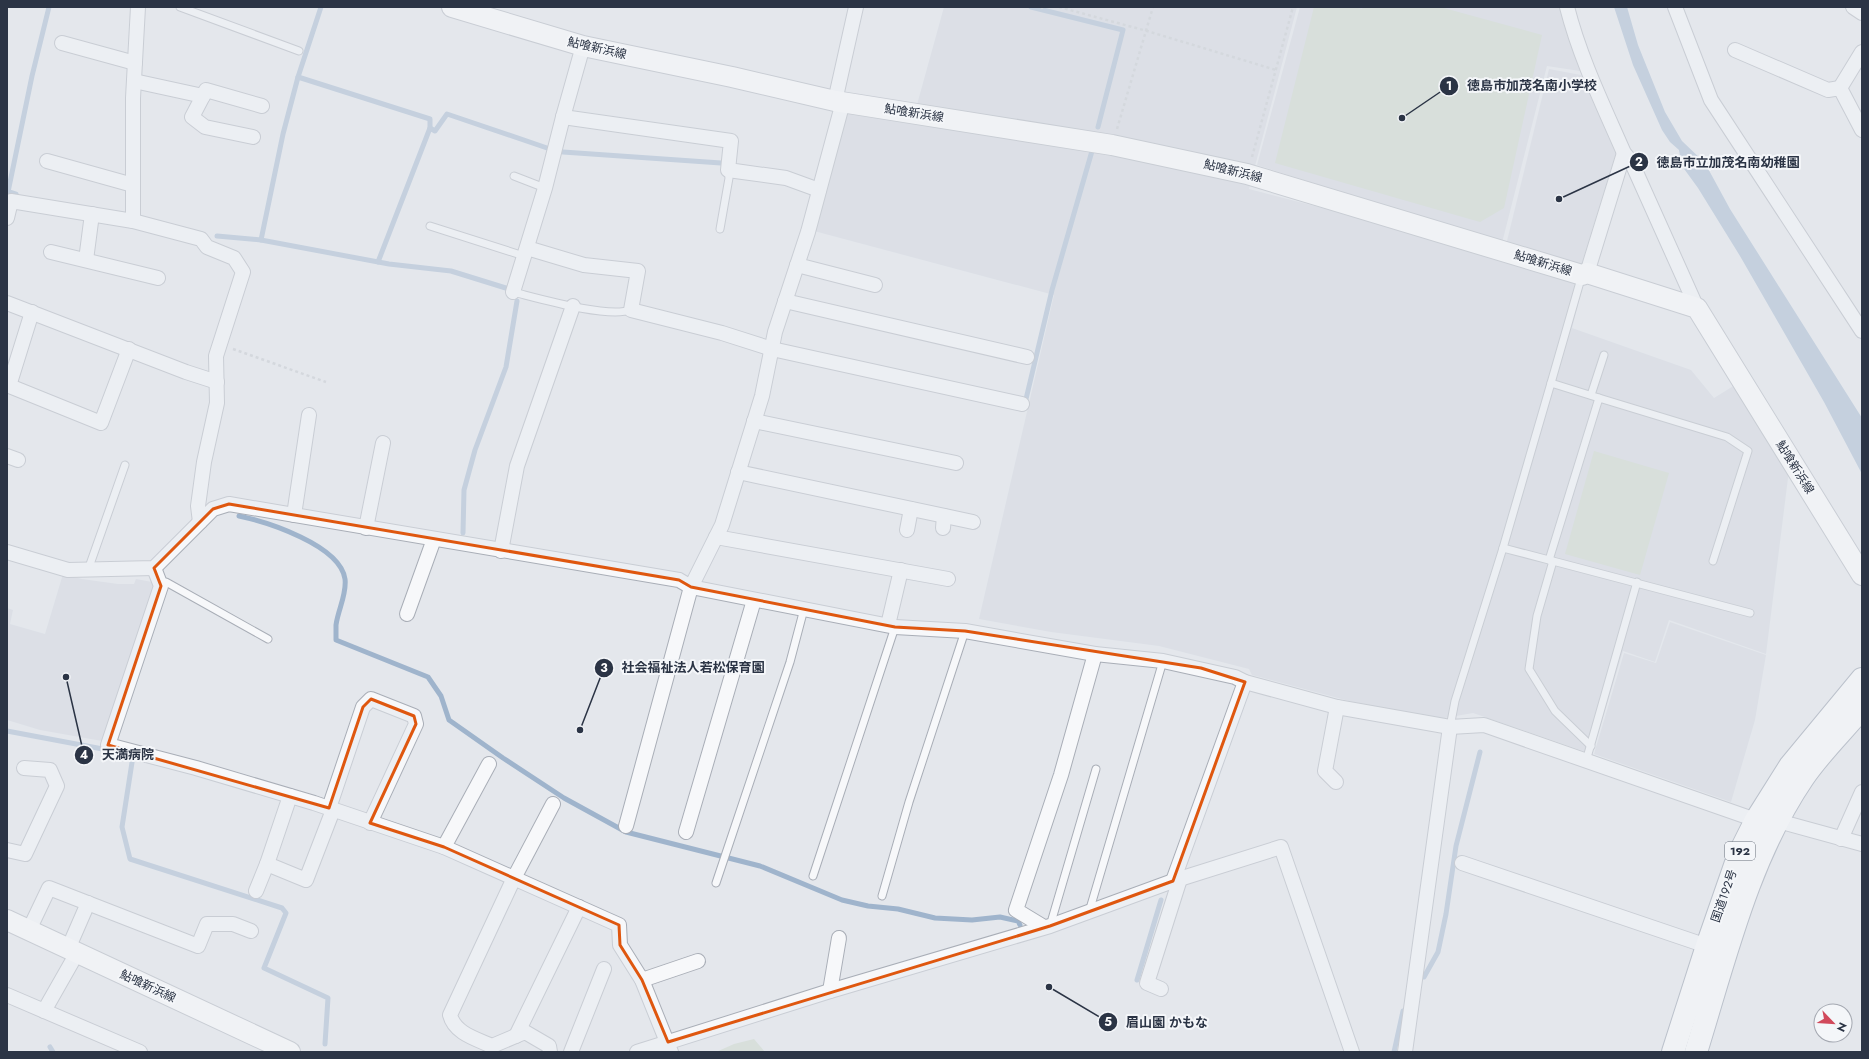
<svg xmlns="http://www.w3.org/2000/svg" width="1869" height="1059" font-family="Jost,'Noto Sans JP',sans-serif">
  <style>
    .built { fill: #d2d6de }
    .green { fill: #c9d6c5 }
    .water { fill: #9fb4cc }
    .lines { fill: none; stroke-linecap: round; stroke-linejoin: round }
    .stream { stroke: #9fb4cc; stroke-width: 5 }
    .service-casing { stroke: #a9aeb7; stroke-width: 9 }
    .minor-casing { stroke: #a9aeb7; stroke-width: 16 }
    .secondary-casing { stroke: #a9aeb7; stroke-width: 22 }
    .trunk-casing { stroke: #8b94a3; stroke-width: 24 }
    .path { stroke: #c2c5cb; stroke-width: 2.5; stroke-dasharray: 3 3; stroke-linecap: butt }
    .service { stroke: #f7f8fa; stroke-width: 7 }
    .minor { stroke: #f7f8fa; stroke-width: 14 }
    .secondary { stroke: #fff; stroke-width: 20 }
    .trunk { stroke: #fff; stroke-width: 22 }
    .marked { fill: none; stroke: #df570f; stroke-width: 3; stroke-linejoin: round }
    .labels { text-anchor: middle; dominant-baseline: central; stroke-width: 4; stroke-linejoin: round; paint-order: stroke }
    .shield { fill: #f4f6f9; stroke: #676e7b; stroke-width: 1 }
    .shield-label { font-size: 11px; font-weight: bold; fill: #2b3445 }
    .street-label { font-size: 12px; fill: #2b3445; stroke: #f4f6f9 }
    .leader { fill: none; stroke: #2b3445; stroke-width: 1.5 }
    .callout-dot { fill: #2b3445; stroke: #f4f6f9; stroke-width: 1.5 }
    .mark-label { font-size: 12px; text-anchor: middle; font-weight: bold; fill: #fff }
    .callout-label { font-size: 13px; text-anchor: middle; font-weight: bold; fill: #2b3445; stroke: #f4f6f9; stroke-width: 4; stroke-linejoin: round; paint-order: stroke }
  </style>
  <rect width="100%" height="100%" fill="#e4e7ec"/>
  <g class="built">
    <polygon points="944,7 1297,7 1249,189 1408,230 1584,282 1572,328 1691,370 1714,398 1735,385 1789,470 1766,654 1669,620 1655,662 1623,651 1592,754 1473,713 1439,719 1349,701 1252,675 1249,669 1159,646 1051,632 979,619 1054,295 814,231 842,121 849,109 913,119"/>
    <polygon points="1300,7 1561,7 1580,71 1547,66 1502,243 1257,165"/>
    <polygon points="1549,69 1581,75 1616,153 1581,266 1506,245"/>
    <polygon points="63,574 82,579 118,584 134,584 136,579 152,582 154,588 145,618 102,741 40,730 7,720 7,608 13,610 10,624 45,634"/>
    <polygon points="1670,622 1766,655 1755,720 1731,802 1594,754 1624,653 1656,663"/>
  </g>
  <g class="green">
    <polygon points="1314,7 1353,7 1362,9 1363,7 1440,7 1542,35 1504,208 1480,222 1275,163"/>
    <polygon points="1594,451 1669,473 1640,575 1565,554"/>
    <polygon points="754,1039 765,1052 716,1052 734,1044"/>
  </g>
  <polygon class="water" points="1614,7 1627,7 1638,45 1665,112 1682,141 1705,163 1730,209 1862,418 1862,474 1824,402 1740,256 1698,188 1682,166 1679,150 1670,142 1662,130 1633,65"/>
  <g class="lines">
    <g class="stream">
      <polyline points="1031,7 1123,30 1098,127"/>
      <polyline points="298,77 321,7"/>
      <polyline points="563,152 721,163"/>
      <polyline points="7,191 16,194"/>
      <polyline points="8,192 32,76 49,7"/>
      <polyline points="217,236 261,240 389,264 451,271 509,289"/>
      <polyline points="261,240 283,134 298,77 430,119 430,128"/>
      <polyline points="378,262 430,128 435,131 447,114 550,149"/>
      <polyline points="1026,399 1052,290 1092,151"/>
      <path d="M 239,516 C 267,522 340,545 345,579 C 347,594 338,610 336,625 C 336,630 336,635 336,640 L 428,677 L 441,696 L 449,720 L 503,758 L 564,798 L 626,832 L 760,866 L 842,900 L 868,906 L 898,909 L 935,918 L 972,920 L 1000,917 L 1018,921 L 1020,925"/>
      <polyline points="463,533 464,490 475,450 506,367 517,301"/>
      <polyline points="7,731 108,750"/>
      <polyline points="130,755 133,756 122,827 130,859 282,908 286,913 264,968 328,998 325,1044"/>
      <polyline points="1424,977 1438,952 1446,914 1456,846 1480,752"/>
      <polyline points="1137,980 1161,900"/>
      <polyline points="50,1047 53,1052"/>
      <polyline points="1394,1052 1403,1011"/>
    </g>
    <defs>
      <g id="service">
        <polyline points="180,7 299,51"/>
        <polyline points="514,176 545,188"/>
        <polyline points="430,226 524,256"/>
        <polyline points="720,229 729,178 728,170"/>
        <path d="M 513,292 C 541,299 606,318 631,310"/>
        <polyline points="1551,383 1582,275"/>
        <polyline points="1591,395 1604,355"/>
        <polyline points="1549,560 1503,548 1551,383 1599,398"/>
        <polyline points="1553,561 1537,616 1529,669 1555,711 1591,746"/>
        <polyline points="1713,561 1748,451 1727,437 1599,398 1549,560 1750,613"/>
        <polyline points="88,570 125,465"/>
        <polyline points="159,582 166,582 268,639"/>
        <polyline points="1450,727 1455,701 1503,548"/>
        <polyline points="1586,761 1637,582"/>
        <polyline points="813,876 895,627"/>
        <polyline points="716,883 790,662 804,609"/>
        <polyline points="882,896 909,802 965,631"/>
        <polyline points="1089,912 1163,661"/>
        <polyline points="1050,926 1096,769"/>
      </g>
      <g id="minor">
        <path d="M 1567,7 C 1580,58 1603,105 1624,153 L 1631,161 L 1697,308"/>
        <polyline points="1675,7 1711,100 1862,331"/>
        <polyline points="1853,7 1862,13"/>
        <polyline points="62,43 135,63"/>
        <polyline points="1735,50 1828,90 1840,88 1862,130"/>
        <polyline points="134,81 203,96 206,90 262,106"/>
        <polyline points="1840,88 1862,52"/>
        <polyline points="203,96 192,117 205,127 253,137"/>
        <polyline points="835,101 856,7"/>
        <polyline points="563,117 731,141 728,170 786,178 819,190"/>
        <polyline points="47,161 133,185"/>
        <polyline points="7,218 11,201 133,221 133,98 138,7"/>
        <polyline points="133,221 201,239 207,247 234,258 243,272 216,356 217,403 204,462 198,506 200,522"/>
        <polyline points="527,248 584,265 638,271 631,310 722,333 772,349 1022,404"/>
        <polyline points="51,252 158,278"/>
        <polyline points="86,260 92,214"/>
        <polyline points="797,265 875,285"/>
        <polyline points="1587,273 1624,153"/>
        <polyline points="513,292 545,188 563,117 583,46"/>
        <polyline points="785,301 1027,357"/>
        <polyline points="7,303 186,372 217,382"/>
        <polyline points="7,385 101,423 129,349"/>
        <polyline points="9,386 32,312"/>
        <polyline points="754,421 956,463"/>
        <polyline points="7,456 18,460"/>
        <polyline points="738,472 973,522"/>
        <polyline points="294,515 309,415"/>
        <polyline points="366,528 383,443"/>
        <polyline points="943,528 944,516"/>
        <polyline points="907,530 911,509"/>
        <polyline points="716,537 948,579"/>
        <polyline points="501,551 517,466 573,306"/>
        <polyline points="7,552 68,570 154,568 213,509 229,504 679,580 691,587 895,627 965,631 1095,654 1163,661 1235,677 1245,682 1337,707 1450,727 1484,725 1756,820 1778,821 1862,844"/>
        <polyline points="154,568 161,586 108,745 196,768 314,803 444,847 619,925 620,945 642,980 671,1052"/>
        <polyline points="407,614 434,539"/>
        <polyline points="888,625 901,570"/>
        <polyline points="1336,782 1325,771 1337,707"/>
        <polyline points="290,796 267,864 306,880 333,810"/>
        <polyline points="329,808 363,707 371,699 414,716 416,724 370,823"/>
        <polyline points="626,826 691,587 722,525 762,396 775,332 808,232 843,102"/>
        <polyline points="686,832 754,600"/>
        <polyline points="1841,839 1862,792"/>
        <polyline points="444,847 489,764"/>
        <polyline points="7,850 25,854 57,786 50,770 24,768"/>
        <polyline points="1462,863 1707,946"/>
        <polyline points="1173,881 1245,682"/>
        <polyline points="256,891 267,864"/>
        <polyline points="1044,927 1016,910 1061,775 1095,654"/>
        <polyline points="29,930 49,888 198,946 207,924 233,924 251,931"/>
        <polyline points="68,949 88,903"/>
        <polyline points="642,980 698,961"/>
        <polyline points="1161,989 1147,983 1180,879"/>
        <polyline points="830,991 839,938"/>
        <polyline points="7,995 140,1052"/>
        <polyline points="44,1011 77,953"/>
        <polyline points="516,1036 579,907"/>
        <path d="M 550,1052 L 549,1046 L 525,1032 L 492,1046 C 477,1039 455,1034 450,1015 L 514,878 L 553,804"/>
        <polyline points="571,1052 604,969"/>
        <polyline points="637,1052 830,991 1050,926 1173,881 1281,847 1352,1052"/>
        <polyline points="1405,1052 1450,727"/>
      </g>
      <g id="secondary">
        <polyline points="452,7 583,46 732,77 835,101 1112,145 1247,174 1582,275 1587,273 1697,308 1862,575"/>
        <polyline points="7,920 290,1052"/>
      </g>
      <g id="trunk">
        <polyline points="1673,1052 1707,946 1739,854 1756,820 1790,766 1862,679"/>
        <path d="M 1696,1052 C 1725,959 1748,859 1803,778 C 1820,753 1843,731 1862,708"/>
      </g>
    </defs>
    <use href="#service" class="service-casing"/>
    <use href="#minor" class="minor-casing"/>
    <use href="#secondary" class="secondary-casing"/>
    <use href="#trunk" class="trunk-casing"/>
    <g class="path">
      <polyline points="1059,7 1147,31 1276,70"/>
      <polyline points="1042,9 1042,7"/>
      <polyline points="1117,129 1153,7"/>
      <polyline points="1252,157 1293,7"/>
      <polyline points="233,349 326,382"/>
    </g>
    <use href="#service" class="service"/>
    <use href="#minor" class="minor"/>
    <use href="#secondary" class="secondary"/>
    <use href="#trunk" class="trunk"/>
  </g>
  <path d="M0 0H1869V1059H0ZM 229,504 L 679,580 L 691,587 L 895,627 L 965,631 L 1201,668 L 1245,682 L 1173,881 L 1050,926 L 668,1042 L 642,980 L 620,945 L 619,925 L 444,847 L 370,823 L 416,724 L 414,716 L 371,699 L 363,707 L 329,808 L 108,745 L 161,586 L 154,568 L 213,509 Z" fill="#e4e7ec" fill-opacity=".55" fill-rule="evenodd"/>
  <path class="marked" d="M 229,504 L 679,580 L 691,587 L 895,627 L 965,631 L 1201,668 L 1245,682 L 1173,881 L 1050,926 L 668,1042 L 642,980 L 620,945 L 619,925 L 444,847 L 370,823 L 416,724 L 414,716 L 371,699 L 363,707 L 329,808 L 108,745 L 161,586 L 154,568 L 213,509 Z"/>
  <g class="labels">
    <rect class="shield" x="1725" y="842" width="30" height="18" rx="3"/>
    <g class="shield-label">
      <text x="1740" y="851">192</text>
    </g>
    <g class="street-label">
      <text transform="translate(597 48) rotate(13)">鮎喰新浜線</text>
      <text transform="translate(914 113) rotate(9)">鮎喰新浜線</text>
      <text transform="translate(1233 171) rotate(14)">鮎喰新浜線</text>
      <text transform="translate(1543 263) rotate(17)">鮎喰新浜線</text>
      <text transform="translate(1795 467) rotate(58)">鮎喰新浜線</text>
      <text transform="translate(1724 896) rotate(-71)">国道192号</text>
      <text transform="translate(148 986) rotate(25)">鮎喰新浜線</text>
    </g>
  </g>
  <path class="leader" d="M1402 118L1449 86M1559 199L1639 162M580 730L604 668M66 677L84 755M1049 987L1108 1022"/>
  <g class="callout-dot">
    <circle cx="1402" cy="118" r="4"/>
    <circle cx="1559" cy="199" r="4"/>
    <circle cx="580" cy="730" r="4"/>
    <circle cx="66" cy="677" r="4"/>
    <circle cx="1049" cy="987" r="4"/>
    <circle cx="1449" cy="86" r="10"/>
    <circle cx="1639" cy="162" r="10"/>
    <circle cx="604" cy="668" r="10"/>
    <circle cx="84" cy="755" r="10"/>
    <circle cx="1108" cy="1022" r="10"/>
  </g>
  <g class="mark-label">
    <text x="1449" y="90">1</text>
    <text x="1639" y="166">2</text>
    <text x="604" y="672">3</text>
    <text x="84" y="759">4</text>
    <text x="1108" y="1026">5</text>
  </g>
  <g class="callout-label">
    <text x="1532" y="90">徳島市加茂名南小学校</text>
    <text x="1728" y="167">徳島市立加茂名南幼稚園</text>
    <text x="693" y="672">社会福祉法人若松保育園</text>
    <text x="128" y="759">天満病院</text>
    <text x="1167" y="1027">眉山園 かもな</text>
  </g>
  <rect width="1869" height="1059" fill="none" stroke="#2b3445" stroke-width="16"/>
  <g transform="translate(1833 1023) rotate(115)"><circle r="19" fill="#f4f6f9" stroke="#a4a8b1"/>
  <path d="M0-3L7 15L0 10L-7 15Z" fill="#d1495b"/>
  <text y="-6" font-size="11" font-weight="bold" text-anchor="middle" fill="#2b3445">N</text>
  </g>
</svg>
